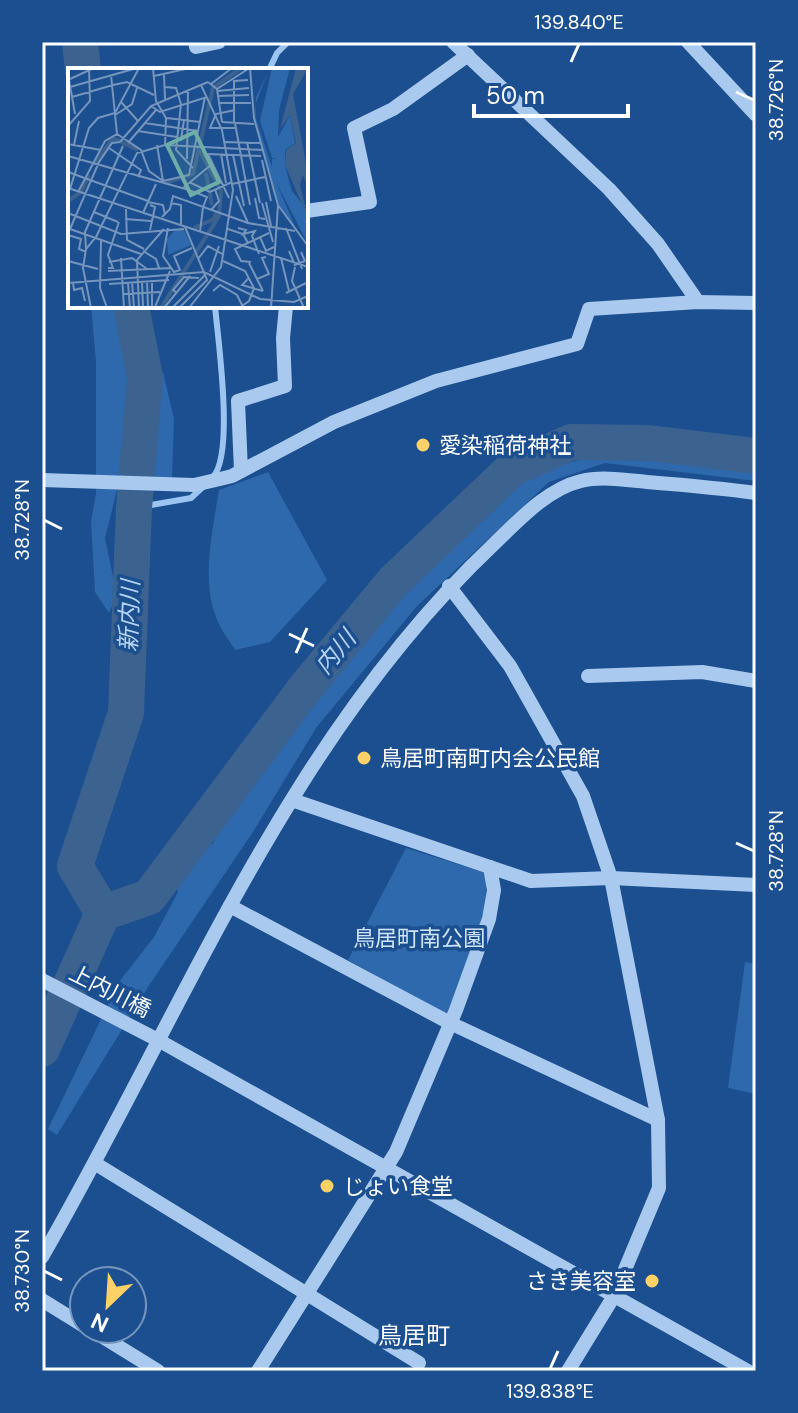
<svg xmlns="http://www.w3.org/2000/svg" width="798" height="1413" font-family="'DM Sans','Noto Sans JP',sans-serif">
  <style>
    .green { fill: #2e69ad }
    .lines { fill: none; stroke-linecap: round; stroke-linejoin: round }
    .stream { stroke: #9cc4f0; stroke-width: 6 }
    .river { stroke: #3c6290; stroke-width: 36 }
    .minor { stroke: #a9c9ee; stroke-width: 14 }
    .ticks { fill: none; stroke: #fff; stroke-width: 3 }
    .poi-dot { fill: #ffd166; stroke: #1b4f8f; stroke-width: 3 }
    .labels { text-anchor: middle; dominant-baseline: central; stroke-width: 7; stroke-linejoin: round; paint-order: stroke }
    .poi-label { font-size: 22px; fill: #fff; stroke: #1b4f8f; text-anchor: start }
    .park-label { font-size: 22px; fill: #cfe3fa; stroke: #1b4f8f }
    .street-label { font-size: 22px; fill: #fff; stroke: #1b4f8f }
    .water-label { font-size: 24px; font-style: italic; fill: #b5d3f5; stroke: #1b4f8f }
    .neighbourhood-label { font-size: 24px; fill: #fff; stroke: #1b4f8f }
    .inset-river { fill: none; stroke: #3c6290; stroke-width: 4 }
    .inset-road { fill: none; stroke: #7695bc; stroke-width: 2 }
    .view { fill: #6fada8; fill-opacity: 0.15; stroke: #6fada8; stroke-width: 4 }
    .inset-edge { fill: none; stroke: #fff; stroke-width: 4 }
    .neatline { fill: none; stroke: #fff; stroke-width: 3 }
    .ticks-label { font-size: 20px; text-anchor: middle; fill: #fff }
  </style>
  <rect width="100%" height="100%" fill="#1b4f8f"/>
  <g class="green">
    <polygon points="91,306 114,306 126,336 137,395 116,494 105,538 117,596 109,613 95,592 91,521 96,494 96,361"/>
    <polygon points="163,372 174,419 172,479 152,476 150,396"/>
    <polygon points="639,452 756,468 756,481 605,463 549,482 417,606 316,728 253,832 150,984 57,1135 48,1129 119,982 154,937 178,892 175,884 189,858 213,843 229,809 249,789 334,675 444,550 513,485 547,468 591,457"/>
    <path d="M 268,472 L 327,580 L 270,642 L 235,650 C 229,640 220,629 216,617 C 201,578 213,529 219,490 Z"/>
    <path d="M 406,848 L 486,873 C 489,923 464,970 448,1015 L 348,960 Z"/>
    <polygon points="745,962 756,964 756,1094 728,1088"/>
  </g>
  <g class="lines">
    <g class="stream">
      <polyline points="269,70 277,53 288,42"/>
      <path d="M 212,478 C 235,457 218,340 215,306"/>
      <polyline points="134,508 191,498 204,486"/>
    </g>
    <g class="river">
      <polyline points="80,42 83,70"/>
      <polyline points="103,913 75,866 126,713 134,508 145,377 131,306"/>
      <polyline points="42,1049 103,913 149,897 306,687 394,581 513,468 571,442 649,443 756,456"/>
    </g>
    <g class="minor">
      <polyline points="195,42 196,47 219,42"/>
      <polyline points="453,42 609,189 658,244 698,302"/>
      <polyline points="688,42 756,115"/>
      <polyline points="306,211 370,202 354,128 393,109 468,55"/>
      <polyline points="241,471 238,401 285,386 283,338 286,306"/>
      <polyline points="42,480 194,485 220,479 232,476 334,422 436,381 577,344 589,309 698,302 756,303"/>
      <polyline points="449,586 510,666 583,796 611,878 658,1120 659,1188 614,1296 568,1371"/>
      <polyline points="588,676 702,672 756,681"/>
      <polyline points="292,800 531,881 611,878 756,885"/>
      <polyline points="230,906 450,1023 658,1120"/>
      <polyline points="42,980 158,1040 748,1371"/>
      <polyline points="96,1164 419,1363"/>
      <path d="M 42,1257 C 182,1015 286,740 494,544 C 518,521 547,489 581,481 C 601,476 627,480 647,482 C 684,485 720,488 756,493"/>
      <polyline points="42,1300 84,1326"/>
      <polyline points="90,1329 158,1371"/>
      <polyline points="258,1371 396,1152 456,1010 489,919 494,890 490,867"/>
    </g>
  </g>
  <path class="ticks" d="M 571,62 L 579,44M 736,92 L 754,100M 44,520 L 62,529M 289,634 L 314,646M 296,653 L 307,628M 736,843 L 754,851M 44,1271 L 62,1280M 550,1369 L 558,1351"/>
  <g class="poi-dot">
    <circle cx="423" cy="445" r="8"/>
    <circle cx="364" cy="758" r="8"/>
    <circle cx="327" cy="1186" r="8"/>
    <circle cx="652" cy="1281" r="8"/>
  </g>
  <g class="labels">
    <g class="poi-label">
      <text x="439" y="445">愛染稲荷神社</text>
      <text x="380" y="758">鳥居町南町内会公民館</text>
      <text x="343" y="1186">じょい食堂</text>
      <text x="636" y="1281" text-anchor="end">さき美容室</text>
    </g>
    <g class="park-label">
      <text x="419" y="938">鳥居町南公園</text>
    </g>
    <g class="street-label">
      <text transform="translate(110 991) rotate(27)">上内川橋</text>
    </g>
    <g class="water-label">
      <text transform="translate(129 616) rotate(-88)">新内川</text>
      <text transform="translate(335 652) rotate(-50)">内川</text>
    </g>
    <g class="neighbourhood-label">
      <text x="414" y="1335">鳥居町</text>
    </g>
  </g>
  <g transform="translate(68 68)">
    <rect width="240" height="240" fill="#1b4f8f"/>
    <path d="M 204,0 L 222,0 L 211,42 L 210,69 L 222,47 L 227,75 L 217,82 L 217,98 L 224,123 L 240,143 L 240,176 L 208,114 L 229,163 L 211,136 L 187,52 L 188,29 L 200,4 L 188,35 L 188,51 L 204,99 L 204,91 L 209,90 L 204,90 L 192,53 ZM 107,162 L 116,162 L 123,177 L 100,187 L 99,171 Z" fill="#2e69ad"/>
    <path d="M 228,0 L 240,0 L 225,26 L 240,106 L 240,120 L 235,107 L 232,117 L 240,150 L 217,97 L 218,82 L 228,75 L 222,47 L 212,61 Z" fill="#3c6290"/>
    <path class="inset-river" d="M 28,94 L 45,70 L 70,82M 138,105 L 144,137M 97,115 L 125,106 L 145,20 L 173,0M 0,133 L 13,124 L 21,107M 126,160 L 146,151 L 148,145M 93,240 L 151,148 L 153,123 L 132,83"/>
    <path class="inset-road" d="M 182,0 L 186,50 L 210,137 L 203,240M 43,7 L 49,66M 96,7 L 97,31M 86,8 L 122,0M 2,11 L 26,0M 1,12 L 7,46M 140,14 L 149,21 L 154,54M 143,16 L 164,0M 45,17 L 59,14 L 86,27M 2,19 L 69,0M 97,19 L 108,20 L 113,36 L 108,82 L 125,100M 149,21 L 180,1M 149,23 L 181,20M 149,28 L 181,27M 4,29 L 45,17M 53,34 L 70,53M 151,35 L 183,35M 83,38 L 92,44 L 136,30M 167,42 L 148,46 L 142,60 L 167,60M 47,47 L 64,36 L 69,20M 99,50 L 132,54M 154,54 L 186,56M 77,55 L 130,63M 166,55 L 166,13 L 180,12M 167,55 L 182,137M 0,58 L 22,33 L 21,0M 70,63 L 109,69M 49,66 L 73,82 L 81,103 L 95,113 L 121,107 L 137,29M 108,72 L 113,72 L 116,52M 52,74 L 83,38 L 140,14M 157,74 L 192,75M 179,74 L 192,135M 60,75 L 88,42M 0,76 L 33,82M 6,77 L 11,53M 89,77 L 95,113M 97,77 L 195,82M 41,80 L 73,102 L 70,109M 138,86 L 193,88M 140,86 L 161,130M 153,86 L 158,115M 165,87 L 176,138M 0,88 L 121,122 L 139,129 L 135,139M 119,91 L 120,22M 194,92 L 203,133M 0,104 L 80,133M 121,114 L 142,124 L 164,114M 164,116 L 197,109M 0,120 L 240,199M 115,120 L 144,96M 2,121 L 21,60 L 30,50 L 47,45 L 71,0M 10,124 L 37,73 L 49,66M 168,128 L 180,155 L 227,163M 187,130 L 191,150 L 197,151M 80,134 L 95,137 L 97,147M 198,134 L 203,158M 103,135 L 113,137 L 113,156M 194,135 L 205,174M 82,137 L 87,139 L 82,162M 210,137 L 240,178M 58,141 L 59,172 L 76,181M 143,142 L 151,133 L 147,121M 26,144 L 50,154M 0,145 L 53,166 L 116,161M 75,145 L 88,116M 94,149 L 102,141 L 105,128 L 180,155M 57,151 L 83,153M 117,159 L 137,207M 100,160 L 95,188 L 106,204 L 112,202 L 106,188 L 124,180M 170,160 L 178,162 L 175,166 L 187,163 L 184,168 L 191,186M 218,160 L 234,201M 2,161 L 31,94 L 44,75 L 52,74M 2,161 L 73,186M 160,161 L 175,166 L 180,175M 132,164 L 135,139M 0,167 L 13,171 L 11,181 L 18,184M 192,169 L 198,183 L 206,179M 33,173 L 32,220 L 39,240M 18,181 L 17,164 L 55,78M 75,183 L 88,191 L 91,200M 221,183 L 227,197 L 237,193 L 233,184M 53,190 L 56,240M 213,190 L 221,223M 130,191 L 140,178 L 156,187M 0,193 L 30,201M 155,193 L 177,203 L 186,220 L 181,233 L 171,240M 41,194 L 64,190 L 79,201M 183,194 L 173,193 L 167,181 L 201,165M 181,195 L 195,223M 227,199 L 224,213 L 236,240M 40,200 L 45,200 L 40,187 L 51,154M 40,203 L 104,200M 142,204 L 151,178M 181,210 L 174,217 L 195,223M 189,211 L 201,206 L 194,190 L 198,189M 84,212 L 84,239M 79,213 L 80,239M 5,214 L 6,222 L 14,220 L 17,233M 64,214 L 66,240M 74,214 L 75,239M 0,215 L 136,204 L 192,231 L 226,234 L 240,228M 60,215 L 62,240M 41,216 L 101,212M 145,223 L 152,217 L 169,227 L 174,237M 109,225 L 105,222 L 116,209 L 131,210M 218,225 L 240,214M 55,226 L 92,224M 23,240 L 15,200 L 18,181 L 28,169 L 69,85 L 97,77 L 98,50 L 88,33 L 85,0M 71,240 L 69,192 L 96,161M 74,240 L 87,239 L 102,203M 96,240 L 122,208M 104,240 L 137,207M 111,240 L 139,212 L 137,207M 121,240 L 153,199 L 165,122 L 154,62 L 133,17"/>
    <path class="view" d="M 127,64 L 151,114 L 123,127 L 99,77 Z"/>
    <rect width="240" height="240" class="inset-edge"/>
  </g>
  <rect width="798" height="1413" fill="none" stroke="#1b4f8f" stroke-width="88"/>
  <g transform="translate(108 1305) rotate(205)"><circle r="38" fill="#1b4f8f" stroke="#7695bc" stroke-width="2"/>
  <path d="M0-6L14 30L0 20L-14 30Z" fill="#ffd166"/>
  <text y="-12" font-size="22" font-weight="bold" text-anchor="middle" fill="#ffffff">N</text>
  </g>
  <path d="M474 104v12h154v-12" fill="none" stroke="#ffffff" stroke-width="4"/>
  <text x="486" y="104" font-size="24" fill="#ffffff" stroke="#1b4f8f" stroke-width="6" paint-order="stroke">50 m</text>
  <rect x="44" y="44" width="710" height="1325" class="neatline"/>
  <g class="ticks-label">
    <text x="579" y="29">139.840°E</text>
    <text transform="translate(776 100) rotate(-90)" y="7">38.726°N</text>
    <text transform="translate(22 520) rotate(-90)" y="7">38.728°N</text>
    <text transform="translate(776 851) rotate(-90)" y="7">38.728°N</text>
    <text transform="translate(22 1271) rotate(-90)" y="7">38.730°N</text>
    <text x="550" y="1398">139.838°E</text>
  </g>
</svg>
